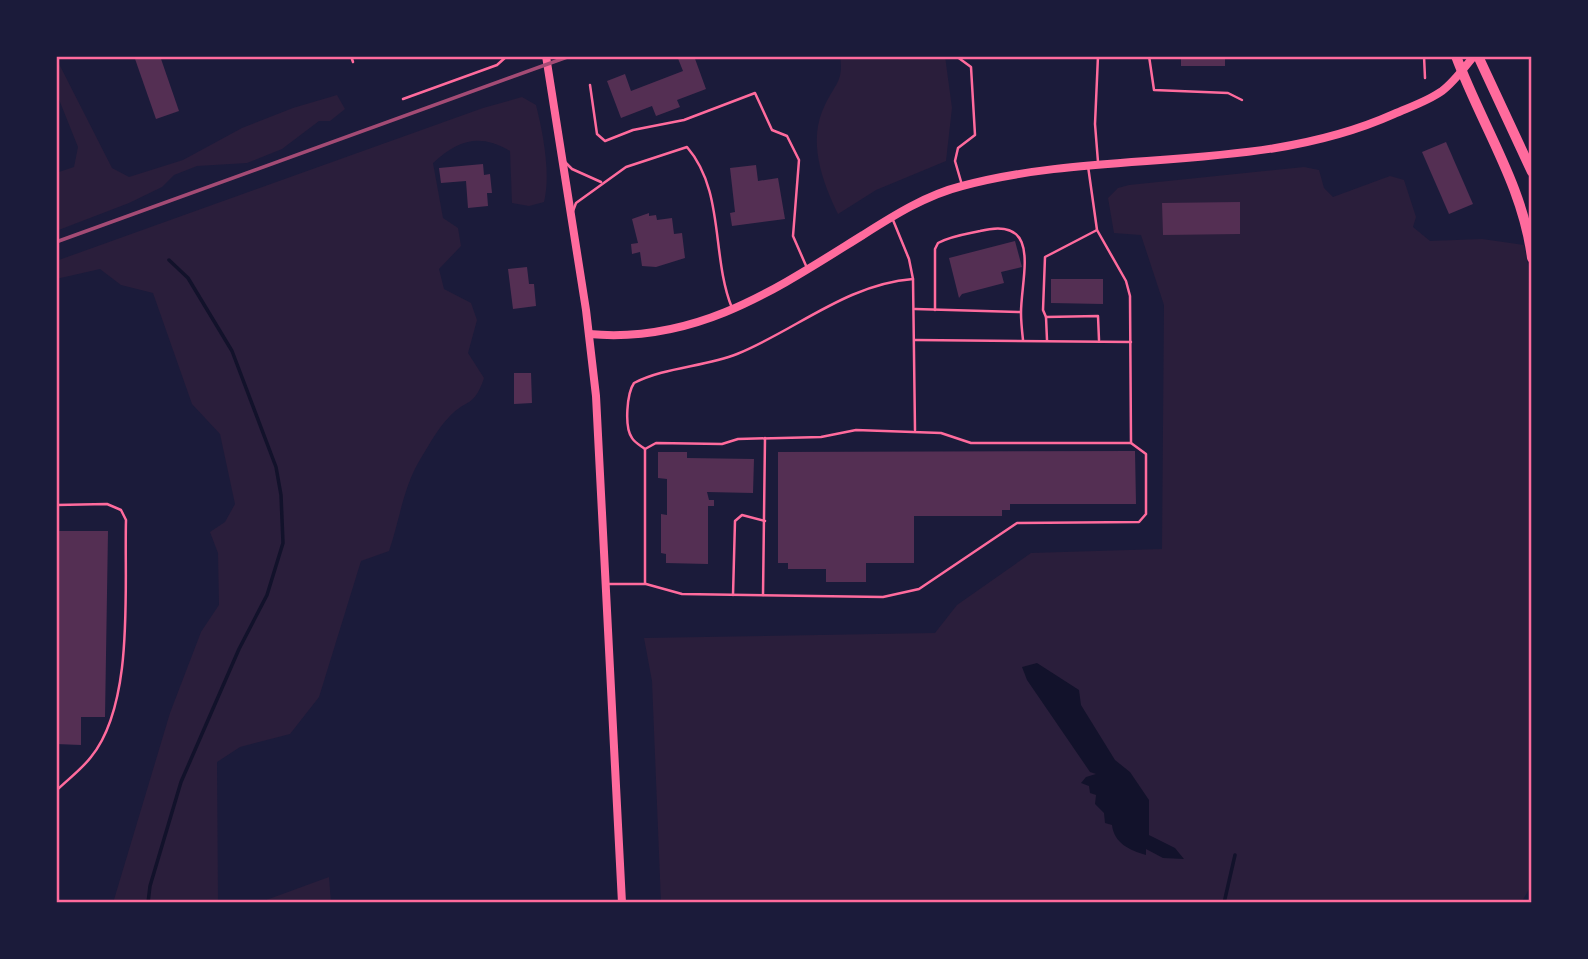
<svg xmlns="http://www.w3.org/2000/svg" width="1588" height="959" font-family="'Public Sans',sans-serif">
  <style>
    .green { fill: #2a1e3b }
    .water { fill: #12122b }
    .lines { fill: none; stroke-linecap: round; stroke-linejoin: round }
    .stream { stroke: #12122b; stroke-width: 3.5 }
    .building { fill: #542f53 }
    .path { stroke: #ff6b9d; stroke-width: 2.5 }
    .service { stroke: #ff6b9d; stroke-width: 2.5 }
    .secondary { stroke: #ff6b9d; stroke-width: 8 }
    .trunk { stroke: #ff6b9d; stroke-width: 10 }
    .rail { stroke: #a44b75; stroke-width: 3.5 }
    .neatline { fill: none; stroke: #ff6b9d; stroke-width: 2.5 }
  </style>
  <rect width="100%" height="100%" fill="#1b1b3a"/>
  <g class="green">
    <path d="M 840,56 L 945,56 L 952,108 L 946,161 L 876,190 L 838,214 C 822,181 807,140 825,105 C 835,84 844,81 840,56 Z"/>
    <polygon points="56,58 112,168 129,177 183,160 242,128 293,108 337,95 345,109 330,121 319,121 282,149 247,163 197,166 174,175 162,187 129,203 56,231 56,173 74,167 78,147 56,92"/>
    <path d="M 522,97 L 536,105 C 543,133 551,173 544,202 L 529,206 L 512,203 L 510,151 C 480,133 458,140 433,163 L 443,218 L 458,228 L 461,246 L 439,269 L 444,289 L 471,303 L 477,320 L 468,353 L 484,378 C 474,408 467,398 449,417 C 438,428 429,445 421,458 C 403,487 400,519 389,551 L 361,561 L 319,697 L 290,734 L 240,747 L 217,762 L 218,903 L 113,903 L 170,713 L 201,632 L 219,605 L 218,553 L 210,532 L 225,522 L 235,504 L 220,434 L 192,404 L 153,293 L 121,285 L 100,269 L 56,279 L 56,261 L 483,108 Z"/>
    <polygon points="1304,167 1319,170 1324,188 1333,197 1390,176 1404,180 1416,217 1413,227 1430,241 1482,239 1524,245 1528,265 1530,342 1532,884 1521,903 661,903 652,681 644,638 935,633 957,605 1031,553 1162,549 1164,305 1141,235 1114,233 1108,198 1118,188 1129,185"/>
    <polygon points="329,877 331,903 258,903"/>
  </g>
  <path class="water" d="M 1037,663 L 1079,690 L 1081,705 L 1115,760 L 1130,772 L 1149,800 L 1149,835 L 1175,848 L 1184,859 L 1163,858 L 1146,849 L 1146,855 C 1129,850 1114,843 1112,825 L 1105,823 L 1104,813 L 1095,804 L 1096,795 L 1090,793 L 1089,786 L 1081,783 L 1086,777 L 1096,774 L 1090,772 L 1027,680 L 1022,667 Z"/>
  <g class="lines">
    <g class="stream">
      <polyline points="148,903 150,886 181,782 239,649 267,595 283,543 281,495 276,467 232,351 188,278 169,260"/>
      <polyline points="1224,903 1235,855"/>
    </g>
  </g>
  <g class="building">
    <polygon points="134,56 160,56 179,111 156,119"/>
    <polygon points="677,56 694,56 706,89 677,100 680,107 656,116 652,106 621,118 607,81 625,74 631,91 683,71"/>
    <rect x="1181" y="56" width="44" height="10"/>
    <polygon points="1446,142 1473,204 1449,214 1422,152"/>
    <polygon points="483,164 484,175 490,174 492,193 487,193 488,206 468,208 466,181 441,183 439,168"/>
    <polygon points="756,165 758,181 778,178 785,219 732,226 730,213 735,212 730,168"/>
    <polygon points="1240,202 1240,234 1163,235 1162,203"/>
    <polygon points="649,213 649,216 656,215 657,220 672,218 674,234 682,233 685,258 656,267 642,266 640,252 632,254 631,244 638,243 632,219"/>
    <polygon points="1015,241 1022,267 1001,272 1004,283 962,294 959,298 949,258"/>
    <polygon points="527,267 529,284 534,284 536,306 513,309 508,269"/>
    <polygon points="1051,279 1103,279 1103,304 1051,303"/>
    <polygon points="514,373 531,373 532,403 514,404"/>
    <polygon points="1135,451 1136,504 1010,504 1010,510 1002,510 1002,516 914,516 914,563 866,563 866,582 826,582 826,569 788,569 788,563 778,563 778,452"/>
    <polygon points="658,452 687,452 687,458 754,459 753,493 707,492 709,500 714,500 714,506 708,506 708,564 666,563 666,554 661,553 661,514 667,515 667,479 658,478"/>
    <polygon points="56,531 108,531 105,717 81,717 81,745 56,744"/>
  </g>
  <g class="lines">
    <polyline class="path" points="1424,56 1425,78"/>
    <g class="service">
      <polyline points="351,56 353,62"/>
      <polyline points="956,56 971,67 975,135 958,148 955,161 962,185"/>
      <polyline points="1098,56 1095,124 1098,162"/>
      <polyline points="1149,56 1154,90 1228,93 1242,100"/>
      <polyline points="590,85 597,134 605,141 633,130 684,120 755,93 772,130 787,136 799,160 793,236 807,268"/>
      <polyline points="403,99 497,65 507,56"/>
      <polyline points="565,162 572,169 601,182"/>
      <path d="M 573,211 L 576,203 L 626,167 L 687,147 C 725,191 711,256 732,308"/>
      <polyline points="893,220 909,259 913,279 915,430"/>
      <polyline points="1097,230 1045,257 1043,310 1046,317 1098,316 1099,340"/>
      <polyline points="915,309 1020,312"/>
      <path d="M 935,310 L 935,249 L 938,243 C 950,236 966,234 980,231 C 1043,215 1021,276 1021,313 C 1021,322 1022,331 1023,340"/>
      <polyline points="1046,317 1047,340"/>
      <polyline points="915,340 1131,342"/>
      <path d="M 645,449 C 641,446 634,442 632,438 C 624,427 627,393 634,383 C 665,367 704,367 737,354 C 796,330 847,284 913,279"/>
      <path d="M 56,505 L 107,504 L 121,510 L 126,520 C 124,587 135,703 91,757 C 81,770 67,780 56,791"/>
      <polyline points="608,584 645,584 645,449 656,443 722,444 738,439 821,437 856,430 941,433 971,443 1131,443 1130,296 1126,281 1097,230 1088,166"/>
      <polyline points="646,584 682,594 883,597 919,589 1017,523 1139,522 1146,514 1146,454 1131,443"/>
      <polyline points="733,595 735,521 742,515 765,521"/>
      <polyline points="763,595 765,438"/>
    </g>
    <g class="secondary">
      <polyline points="546,56 586,310 596,396 622,903"/>
      <path d="M 589,334 C 697,344 776,289 863,235 C 893,216 926,195 962,186 C 1103,148 1258,175 1394,114 C 1410,107 1428,101 1442,91 C 1454,82 1464,68 1474,56"/>
    </g>
    <g class="trunk">
      <path d="M 1456,56 C 1481,124 1523,185 1532,258"/>
      <polyline points="1478,56 1532,172"/>
    </g>
    <polyline class="rail" points="56,242 570,56"/>
  </g>
  <rect width="1588" height="959" fill="none" stroke="#1b1b3a" stroke-width="116"/>
  <rect x="58" y="58" width="1472" height="843" class="neatline"/>
</svg>
